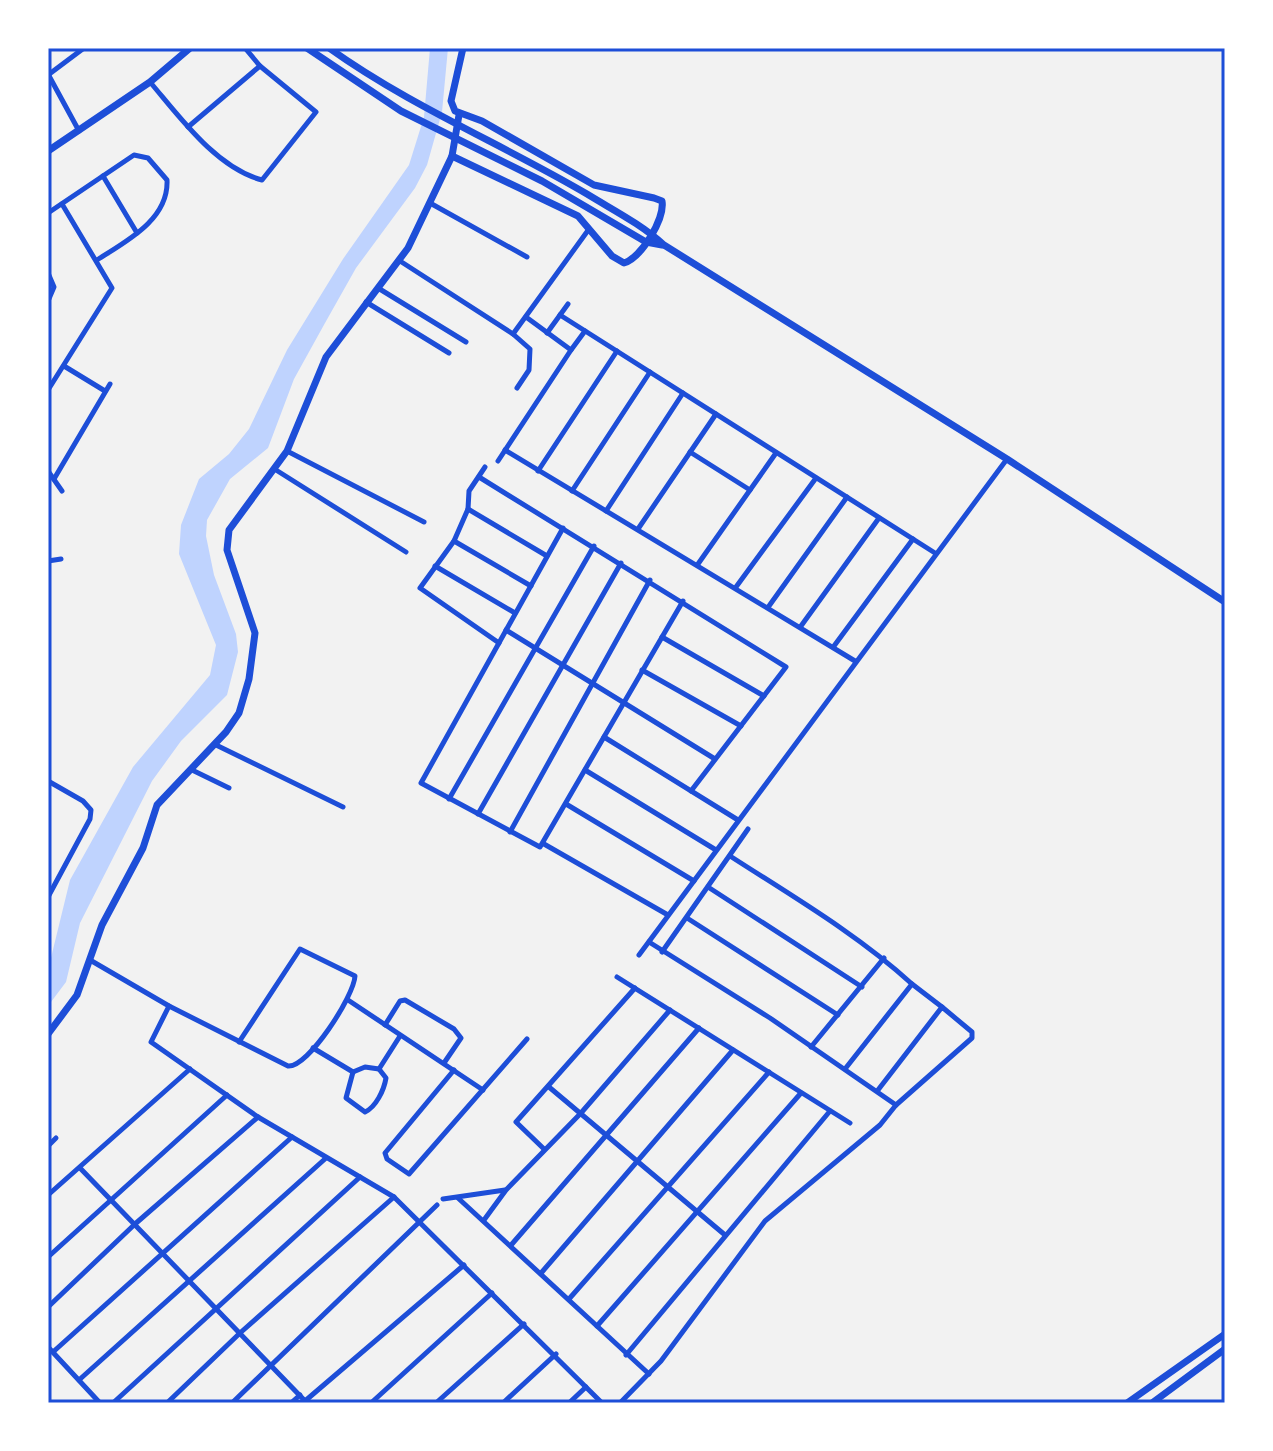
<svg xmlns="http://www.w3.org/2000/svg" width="1273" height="1451" font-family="Roboto,sans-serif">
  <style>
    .water { fill: #bfd3fe }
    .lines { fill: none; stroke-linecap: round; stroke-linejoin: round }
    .minor { stroke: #1d4ed8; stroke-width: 5 }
    .tertiary { stroke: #1d4ed8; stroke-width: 7 }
    .secondary { stroke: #1d4ed8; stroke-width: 7 }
    .neatline { fill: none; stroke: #1d4ed8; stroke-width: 3 }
  </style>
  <rect width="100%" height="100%" fill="#f2f2f2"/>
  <polygon class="water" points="430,48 448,48 442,112 427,165 415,188 356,268 325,323 294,379 268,448 230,479 207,520 206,536 214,575 236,634 238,652 227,695 181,741 152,781 80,923 66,982 48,1006 48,970 70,880 133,767 210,675 216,645 179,554 181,525 199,479 229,454 249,429 287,350 343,259 409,165 424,117"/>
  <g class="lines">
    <g class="minor">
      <polyline points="48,74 79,131"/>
      <polyline points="48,75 84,48"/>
      <path d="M 150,82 C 179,116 216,168 262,180 L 316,112 L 260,66 L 245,48"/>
      <polyline points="188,127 260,66"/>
      <polyline points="103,176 137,233"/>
      <polyline points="430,203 527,257"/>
      <path d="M 48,213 L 134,155 L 148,158 L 167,180 C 169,220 125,242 97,260"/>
      <polyline points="400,261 513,334 530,349 529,370 517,388"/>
      <polyline points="48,273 54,287 48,301"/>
      <polyline points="378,288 466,342"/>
      <polyline points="366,302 449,353"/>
      <polyline points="560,315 935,553"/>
      <polyline points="547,333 568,304"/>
      <polyline points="513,334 589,229"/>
      <polyline points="571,350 585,331"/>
      <polyline points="64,366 105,391"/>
      <polyline points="48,390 112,288 62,204"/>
      <polyline points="505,450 855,661"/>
      <polyline points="287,451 424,522"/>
      <polyline points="690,452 750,490"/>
      <polyline points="498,461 571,350 526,317"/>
      <polyline points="485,467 469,491 468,509 454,541 420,588 499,643"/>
      <polyline points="276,470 406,552"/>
      <polyline points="48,471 62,491"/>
      <polyline points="538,471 617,351"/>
      <polyline points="479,477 786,667 691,791"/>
      <polyline points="54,479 110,384"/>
      <polyline points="572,491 650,372"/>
      <polyline points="468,509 547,556"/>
      <polyline points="606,511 683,393"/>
      <polyline points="563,528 421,783 540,847 683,601"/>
      <polyline points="638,529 716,414"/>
      <polyline points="454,541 531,586"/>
      <polyline points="48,561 61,559"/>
      <polyline points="698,564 776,453"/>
      <polyline points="435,566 515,613"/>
      <polyline points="736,587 816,478"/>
      <polyline points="769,606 847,497"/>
      <polyline points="801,626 879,518"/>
      <polyline points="506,630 715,759"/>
      <polyline points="662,637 764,696"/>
      <polyline points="834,646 913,539"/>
      <polyline points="642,670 741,726"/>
      <polyline points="604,737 738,820"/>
      <polyline points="214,744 343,807"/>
      <polyline points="190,769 229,788"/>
      <polyline points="585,770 716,850"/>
      <polyline points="48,781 83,801 91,810 90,819 48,897"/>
      <polyline points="449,799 594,546"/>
      <polyline points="566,804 694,881"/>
      <polyline points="478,814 621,563"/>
      <polyline points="510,832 650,580"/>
      <polyline points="544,844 668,915"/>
      <path d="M 730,856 C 792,896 857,934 912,984"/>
      <polyline points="708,887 862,987"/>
      <polyline points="687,918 838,1015"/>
      <polyline points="649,942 770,1018 896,1105"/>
      <polyline points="662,952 748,829"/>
      <polyline points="639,955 1007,459"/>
      <path d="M 90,960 L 169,1006 L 288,1066 C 308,1068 354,996 355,976 L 300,949 L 239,1042"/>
      <polyline points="617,977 850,1123"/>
      <polyline points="348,1000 483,1090"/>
      <polyline points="169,1006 151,1042 258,1117 394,1197 602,1403"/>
      <polyline points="385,1025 400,1001 405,1000 454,1029 461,1038 444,1063"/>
      <polyline points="811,1047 884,958"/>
      <polyline points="313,1048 353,1072 365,1067 379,1069 400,1036"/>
      <polyline points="845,1069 912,984 942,1007"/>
      <polyline points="454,1070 385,1153 387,1159 409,1174 527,1039"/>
      <path d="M 353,1072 L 346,1098 L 365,1112 C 376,1107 384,1090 386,1078 L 379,1069"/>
      <polyline points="549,1087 725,1235"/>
      <polyline points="48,1146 56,1138"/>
      <polyline points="544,1149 516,1122 635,988"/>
      <polyline points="80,1168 307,1403"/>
      <polyline points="48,1195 190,1069"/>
      <polyline points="458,1198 649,1374"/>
      <polyline points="443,1199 505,1190"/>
      <polyline points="484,1220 506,1190 581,1113 670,1010"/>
      <polyline points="512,1244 699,1028"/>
      <polyline points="48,1257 227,1095"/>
      <polyline points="542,1272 733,1050"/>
      <polyline points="569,1299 769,1072"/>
      <polyline points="48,1307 135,1224 258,1117"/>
      <polyline points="597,1326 801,1093"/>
      <polyline points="48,1347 100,1403"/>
      <polyline points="53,1352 292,1137"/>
      <polyline points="626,1355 830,1111"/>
      <polyline points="79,1380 326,1158"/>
      <polyline points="305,1401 464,1265"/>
      <polyline points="113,1403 360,1177"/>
      <polyline points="167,1403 240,1333 394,1197"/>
      <polyline points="232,1403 437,1205"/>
      <polyline points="291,1403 300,1395"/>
      <polyline points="371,1403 492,1293"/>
      <polyline points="436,1403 524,1324"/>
      <polyline points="503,1403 556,1354"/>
      <polyline points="569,1403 586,1387"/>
      <polyline points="620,1403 661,1361 765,1221 880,1125 896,1105 972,1038 972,1032 942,1007 878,1090"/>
    </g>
    <g class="tertiary">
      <polyline points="48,151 150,82 190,48"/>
      <path d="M 452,156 L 578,216 L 612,256 L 624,263 C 641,258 665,219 662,201 L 654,198 L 594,185 L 482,121 L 455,111 L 451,101 L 463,48"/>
      <polyline points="48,1034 77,995 102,925 143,848 157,805 226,732 239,713 249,679 255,633 227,550 229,530 287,451 326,357 408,248 452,156 459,115"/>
    </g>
    <g class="secondary">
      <polyline points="307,48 401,111 542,181 646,242 662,245"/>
      <path d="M 329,48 C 410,106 502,144 587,194 C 613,210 641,224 664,245 L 1007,459 L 1225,602"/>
      <polyline points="1127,1403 1225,1334"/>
      <polyline points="1152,1403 1225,1349"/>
    </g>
  </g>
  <rect width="1273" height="1451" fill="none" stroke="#ffffff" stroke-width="100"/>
  <rect x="50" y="50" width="1173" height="1351" class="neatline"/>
</svg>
